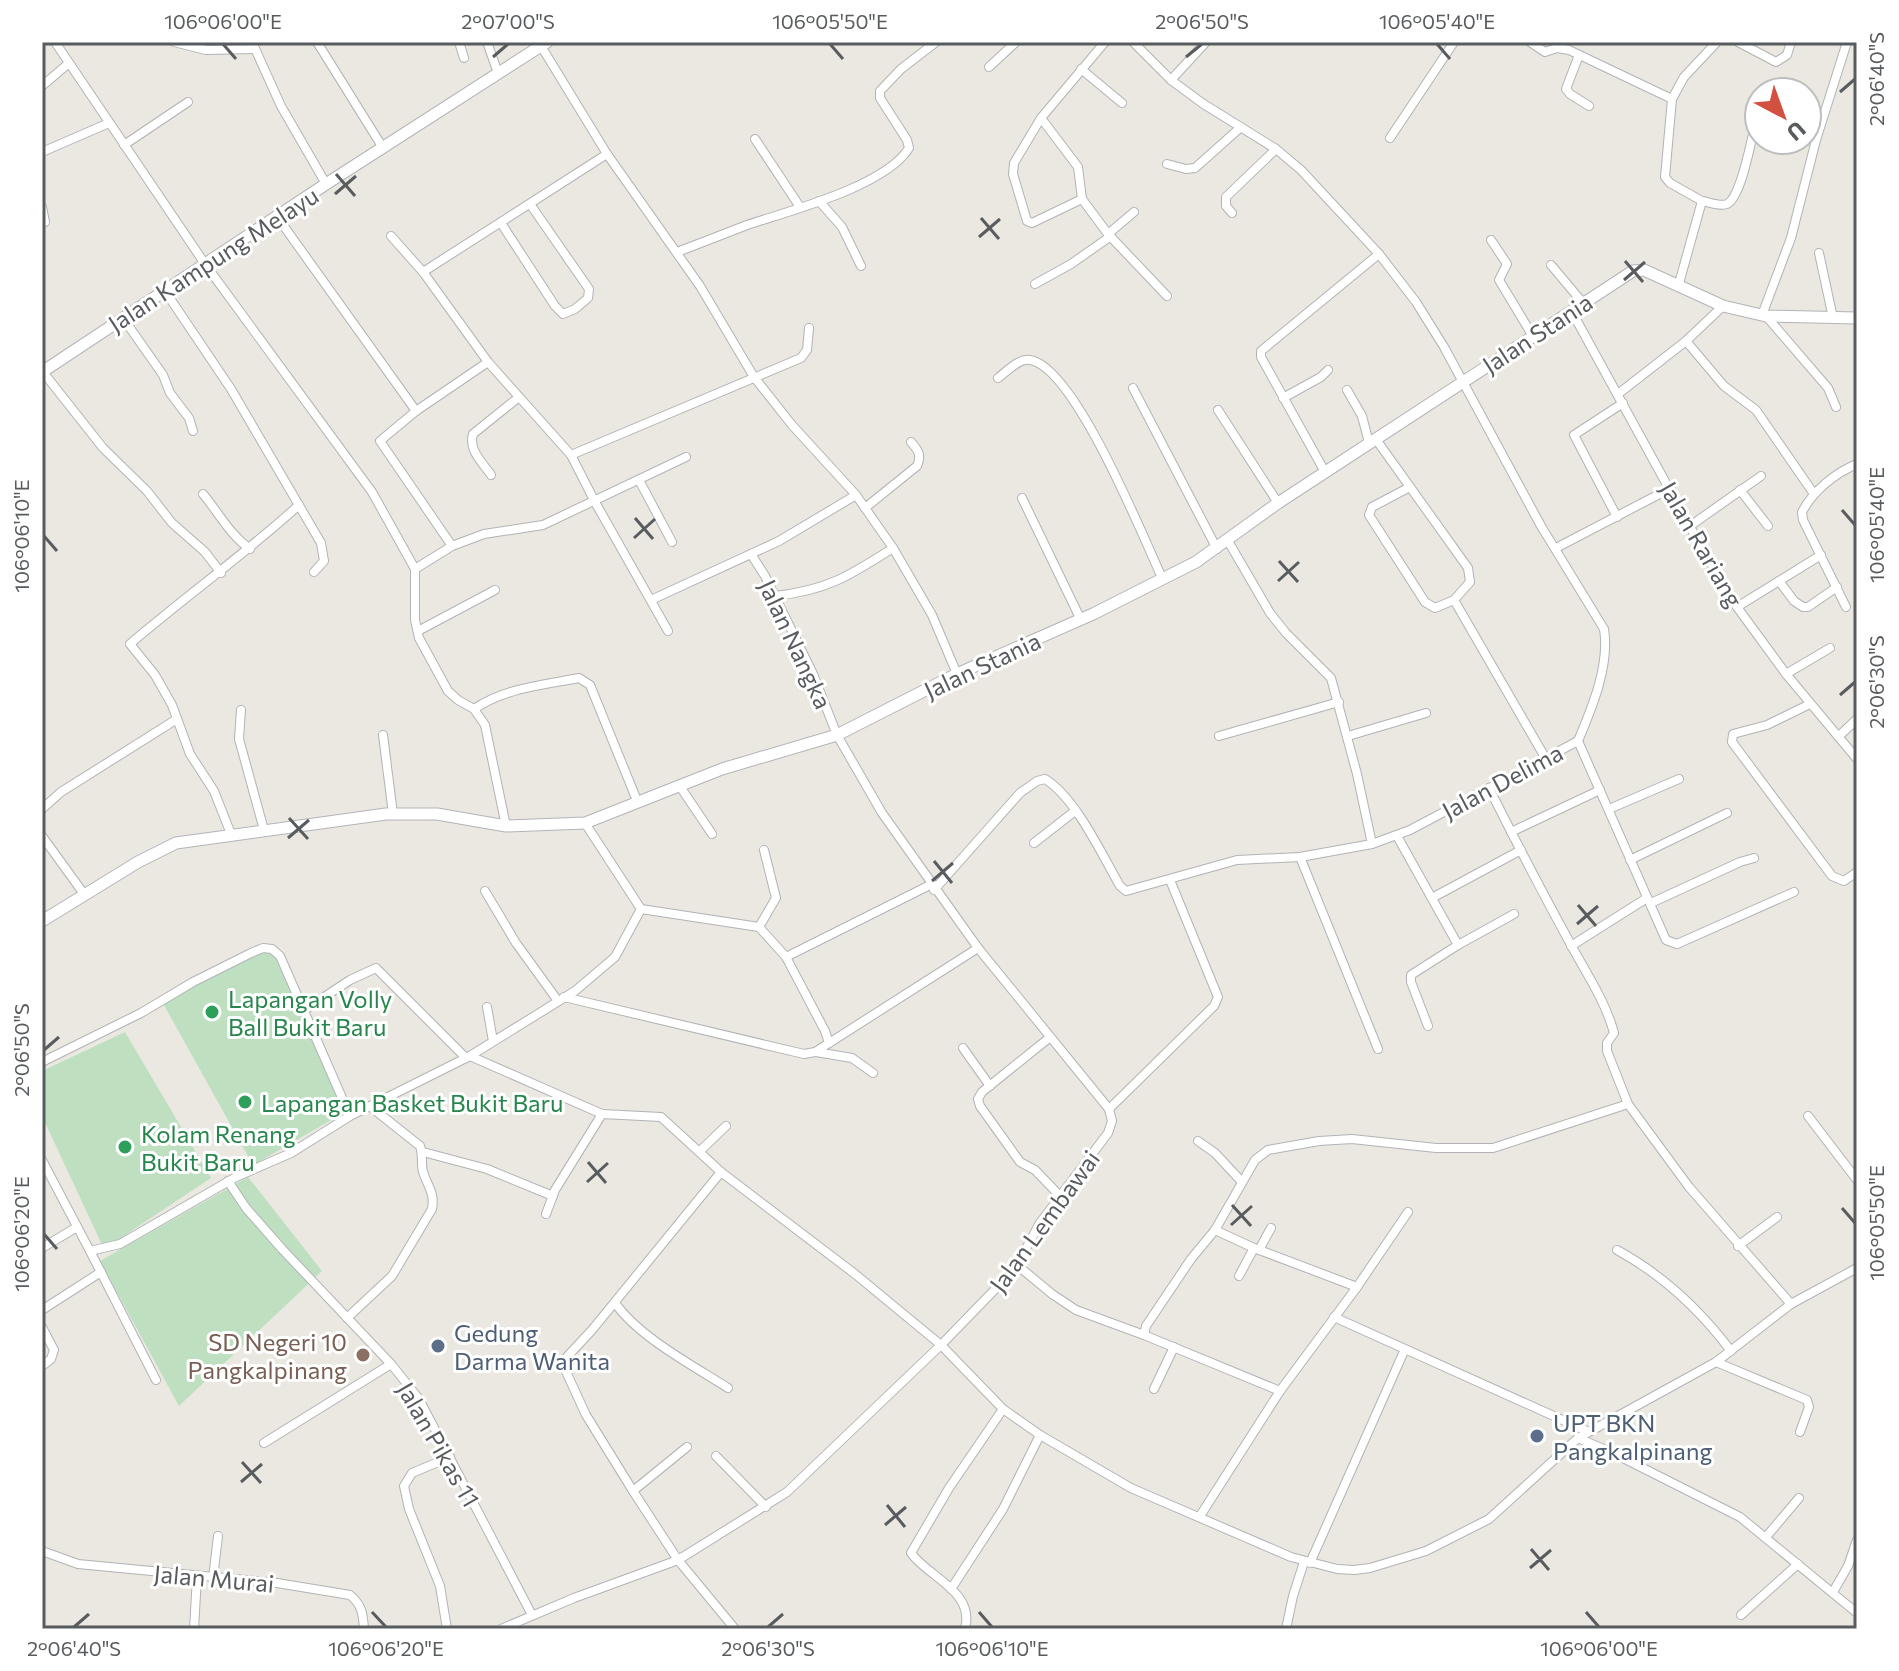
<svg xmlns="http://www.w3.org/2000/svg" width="1899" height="1671" font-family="Commissioner,sans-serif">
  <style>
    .green { fill: #bfdfc1 }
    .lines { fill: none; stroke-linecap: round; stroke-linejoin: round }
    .street-casing { stroke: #b1b3b6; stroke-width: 10 }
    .secondary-casing { stroke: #b2b4b9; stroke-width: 13 }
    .street { stroke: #fff; stroke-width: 8 }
    .secondary { stroke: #fff; stroke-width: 11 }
    .ticks { fill: none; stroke: #595c5f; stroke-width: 3 }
    .leisure-dot { fill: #2e9e5b; stroke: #fff; stroke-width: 3 }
    .service-dot { fill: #5c6f8a; stroke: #fff; stroke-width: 3 }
    .education-dot { fill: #8d6e63; stroke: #fff; stroke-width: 3 }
    .labels { text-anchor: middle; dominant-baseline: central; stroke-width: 6; stroke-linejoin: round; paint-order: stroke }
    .street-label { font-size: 24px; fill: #595c5f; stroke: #fff }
    .leisure-label { font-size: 24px; fill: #27864d; stroke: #fff; text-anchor: start }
    .service-label { font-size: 24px; fill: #4e5e75; stroke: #fff; text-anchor: start }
    .education-label { font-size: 24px; fill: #785e54; stroke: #fff; text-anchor: end }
    .neatline { fill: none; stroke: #595c5f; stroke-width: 3 }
    .ticks-label { font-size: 20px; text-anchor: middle; fill: #595c5f }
  </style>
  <rect width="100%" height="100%" fill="#eae8e0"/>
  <g class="green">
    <polygon points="270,946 343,1110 340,1115 253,1165 160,998"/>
    <polygon points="125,1032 211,1178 104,1249 42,1116 42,1071"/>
    <polygon points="248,1177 322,1271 179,1406 100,1261"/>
  </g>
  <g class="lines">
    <defs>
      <g id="street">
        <polyline points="55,42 205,264 372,492 415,569 415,620 419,638 448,691 458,700 474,709 485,725 506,826"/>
        <polyline points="174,42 206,50 254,49"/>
        <polyline points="252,42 281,106 326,184"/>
        <polyline points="317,42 383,148"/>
        <polyline points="459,42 464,58"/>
        <polyline points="487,42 498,73"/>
        <path d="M 1133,42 L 1171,80 L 1202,103 L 1276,149 L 1301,170 L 1379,254 L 1416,302 L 1444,347 L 1541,526 L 1604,629 C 1610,665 1592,708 1578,741 L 1410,830 L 1372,844 L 1357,774 L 1331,678 L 1286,633 L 1270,613 L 1228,541"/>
        <polyline points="1530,42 1545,52 1557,48 1569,50 1672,99"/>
        <polyline points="1738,42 1776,62 1787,55 1791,42"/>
        <polyline points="541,46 607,154 700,286 754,377 792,425 856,495 893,548 932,615 957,674"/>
        <polyline points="1579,55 1566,89 1570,94 1589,106"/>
        <polyline points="989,67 1016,42"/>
        <polyline points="1081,69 1122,103"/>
        <polyline points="1171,80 1206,42"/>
        <polyline points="42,86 69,63"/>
        <polyline points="1041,118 1078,167 1082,199 1032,223 1027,221 1013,174 1014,163 1041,118 1105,42"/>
        <polyline points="1390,138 1454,42"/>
        <polyline points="755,139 800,207"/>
        <polyline points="124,145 188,102"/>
        <polyline points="42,152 109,123"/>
        <polyline points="607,154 423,272 488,362 571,455 595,502 668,631"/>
        <polyline points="1167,164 1186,169 1195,168 1241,127"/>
        <polyline points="1082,199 1108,234 1167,296"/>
        <polyline points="819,201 842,227 861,266"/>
        <path d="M 1702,201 C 1709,202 1720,207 1727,204 C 1741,197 1750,145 1754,130 L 1759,126"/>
        <polyline points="42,207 45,222"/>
        <polyline points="1232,213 1226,206 1226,197 1276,149"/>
        <polyline points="278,218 416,411"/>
        <polyline points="501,223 555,306 563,314 575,309 588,298 589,289 530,204"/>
        <polyline points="1108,234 1134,212"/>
        <polyline points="391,236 423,272"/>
        <polyline points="1491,240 1507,264 1499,280 1534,338"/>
        <path d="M 677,252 C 701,243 724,234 747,225 C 789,211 886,186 909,148 L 907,140 L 880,98 L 880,91 L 901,69 L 936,42"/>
        <polyline points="1819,253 1833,318"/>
        <polyline points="1551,265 1583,303"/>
        <polyline points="1035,284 1071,264 1111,236"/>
        <polyline points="1678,287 1702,201 1670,183 1665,177 1672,99 1684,77 1717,42"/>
        <polyline points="165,291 231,389 321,543 324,561 314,572"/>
        <polyline points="1572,312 1700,545 1737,607 1786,674 1857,759"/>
        <polyline points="1762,315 1791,238 1816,140 1847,42"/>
        <polyline points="1766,316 1828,388 1836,407"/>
        <polyline points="123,318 163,375 170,393 189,418 193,431"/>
        <polyline points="1686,341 1724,386 1756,410 1814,494"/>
        <polyline points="43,372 103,448 147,491 172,523 205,552 221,573"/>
        <path d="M 998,378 C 1006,372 1019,358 1030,360 C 1075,367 1143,537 1163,580"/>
        <polyline points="1133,388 1217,549"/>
        <polyline points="1347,390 1362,416 1369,443"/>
        <polyline points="1618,394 1686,341 1723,306"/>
        <polyline points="1283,398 1321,377 1328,370"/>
        <polyline points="1218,410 1278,503"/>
        <polyline points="1375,438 1468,568 1470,582 1454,600 1546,759"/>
        <polyline points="571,455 801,358 807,350 809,328"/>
        <polyline points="1325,472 1261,357 1261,351 1379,254"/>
        <path d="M 491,475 C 483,463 468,450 473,434 L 519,397"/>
        <polyline points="639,480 672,542"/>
        <polyline points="1408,488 1372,507 1369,515 1425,602 1435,608 1454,600"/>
        <polyline points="1740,490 1768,526"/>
        <path d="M 203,494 C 219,513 229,534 250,549"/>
        <polyline points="1022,498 1081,620"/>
        <path d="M 865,508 L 917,466 C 922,455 918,450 911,442"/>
        <polyline points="1617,517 1574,435 1623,403"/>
        <polyline points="1690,526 1761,476"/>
        <polyline points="452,546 380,441 416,411 488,362"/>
        <polyline points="1556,548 1671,488"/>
        <polyline points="415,569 452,546 484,534 543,525 686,457"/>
        <polyline points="1779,581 1794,601 1803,607 1808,607 1837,587"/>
        <path d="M 775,596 C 828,590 849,576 893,548"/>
        <polyline points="651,600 779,541 856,495"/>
        <polyline points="1737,607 1821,555"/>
        <path d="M 1846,607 L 1803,520 L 1802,512 C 1813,491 1835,473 1857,464"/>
        <polyline points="418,631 495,590"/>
        <polyline points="1786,674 1830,648"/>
        <polyline points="1810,704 1767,725 1733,734 1732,742 1832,876 1844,881 1857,872"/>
        <path d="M 474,709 C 505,688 543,685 579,678 L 590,685 L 638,803"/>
        <polyline points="241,710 239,739 264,830"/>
        <polyline points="383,735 393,814"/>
        <polyline points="1219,736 1339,702"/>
        <polyline points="1348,736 1426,713"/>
        <polyline points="1839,736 1857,719"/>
        <polyline points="1578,741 1666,940 1677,944 1794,892"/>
        <polyline points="679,785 712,834"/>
        <path d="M 1489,788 C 1515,840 1542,892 1570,943 C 1586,973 1605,1000 1614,1033 L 1607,1043 L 1607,1051 L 1628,1104 L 1689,1187 L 1791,1304"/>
        <polyline points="42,809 61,792 177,719"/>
        <polyline points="1609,809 1679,779"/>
        <polyline points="1511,832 1600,790"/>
        <path d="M 231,834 L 214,791 L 190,754 L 172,705 L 155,675 L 130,644 C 186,596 245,554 299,505"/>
        <polyline points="42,836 84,894"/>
        <polyline points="1397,836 1458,945 1411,975 1411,982 1428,1026"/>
        <polyline points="1034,843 1075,811"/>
        <polyline points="1300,857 1378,1049"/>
        <polyline points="1630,860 1727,813"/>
        <path d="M 934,890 L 1020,793 L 1037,781 L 1045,779 C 1076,798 1102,855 1120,886 L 1126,891 L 1237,860 L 1300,857 L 1372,844"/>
        <polyline points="485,891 516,943 558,1001"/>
        <polyline points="1432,898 1521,850"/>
        <polyline points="1651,903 1740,862 1754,858"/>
        <polyline points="641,909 759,927 786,957 825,1031 829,1043"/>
        <polyline points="759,927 776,898 764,850"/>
        <polyline points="1458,945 1514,914"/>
        <polyline points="1571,946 1647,898"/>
        <polyline points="786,957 930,885"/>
        <polyline points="564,997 804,1054 815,1052 978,948"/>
        <polyline points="487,1007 493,1041"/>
        <polyline points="303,1011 350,980 376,968 466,1058"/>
        <polyline points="1049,1038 982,1092 978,1099 980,1106 1020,1162 1035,1170 1060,1196"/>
        <polyline points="963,1048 990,1086"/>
        <polyline points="816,1052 852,1058 873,1073"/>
        <polyline points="470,1056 602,1114 661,1117 721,1172 855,1274 941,1345 1003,1409 1040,1435 1131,1488 1291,1557 1337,1569 1354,1570 1370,1568 1426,1551 1489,1519 1578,1438 1615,1454 1740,1517 1857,1613"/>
        <polyline points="42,1062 141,1013 193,982 251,953 263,948 272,949 280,956 350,1116"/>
        <polyline points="1109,1109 1214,1006 1218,997 1170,880"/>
        <polyline points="1808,1116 1857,1180"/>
        <polyline points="1198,1141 1215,1153 1242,1182"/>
        <polyline points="700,1151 726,1126"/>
        <polyline points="423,1152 487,1169 553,1196"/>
        <polyline points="42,1160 90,1251 120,1244 236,1177 291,1153 350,1116 470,1056 575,991 615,957 641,909 585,823"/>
        <polyline points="721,1172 592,1330 564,1360 563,1365 586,1415 633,1491 678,1560 735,1629"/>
        <polyline points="228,1181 246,1208 282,1249 391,1364 419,1399 532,1615"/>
        <polyline points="546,1214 555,1190 602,1114"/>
        <polyline points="1215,1230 1254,1248 1357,1287"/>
        <polyline points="1738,1246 1777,1217"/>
        <polyline points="42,1248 77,1227"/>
        <polyline points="1259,1250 1271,1228"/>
        <path d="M 1617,1250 C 1663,1275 1700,1310 1731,1351"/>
        <polyline points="90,1251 156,1380"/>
        <polyline points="1017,1265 1052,1294 1076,1310 1144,1335 1280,1391"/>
        <polyline points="1239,1276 1254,1248"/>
        <path d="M 615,1303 C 639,1337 692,1365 728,1388"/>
        <polyline points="42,1310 101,1272"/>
        <polyline points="1334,1317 1587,1431"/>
        <path d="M 347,1318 L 392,1276 L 432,1209 C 435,1193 428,1187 423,1172 C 421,1163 423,1155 420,1146 L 371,1107"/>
        <polyline points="42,1327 54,1350 51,1359 42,1366"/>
        <polyline points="1144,1335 1146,1326 1191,1259 1215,1230 1255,1160 1268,1150 1319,1141 1352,1139 1436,1148 1493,1148 1628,1104"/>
        <polyline points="1716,1362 1807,1400 1809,1407 1800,1432"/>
        <polyline points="1154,1389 1174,1347"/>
        <polyline points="1578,1438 1716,1362 1791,1304 1857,1268"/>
        <polyline points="264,1443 391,1364"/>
        <polyline points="716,1456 766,1507"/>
        <polyline points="633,1491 687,1447"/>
        <polyline points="1200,1516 1280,1391 1357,1287 1408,1212"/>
        <polyline points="1766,1537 1799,1498"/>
        <path d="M 42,1551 L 78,1564 L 277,1583 L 350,1595 C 362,1605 363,1614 364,1629"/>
        <polyline points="1310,1563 1405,1349"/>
        <polyline points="213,1578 218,1536"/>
        <polyline points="951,1589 1003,1509 1040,1435"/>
        <polyline points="1833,1592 1848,1566 1857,1540"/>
        <polyline points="1741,1615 1798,1564"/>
        <polyline points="194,1629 197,1577"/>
        <polyline points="447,1629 440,1586 409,1509 404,1486 412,1473 450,1457"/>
        <polyline points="501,1629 574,1598 678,1560 787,1492 941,1345 1005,1279 1017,1265 1040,1223 1108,1133 1112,1121 1109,1109 978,948 882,813 837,735 813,674 765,576 751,554"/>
        <path d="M 965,1629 C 975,1591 929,1578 911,1553 L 949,1488 L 1003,1409"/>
        <polyline points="1286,1629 1293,1596 1304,1562"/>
      </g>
      <g id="secondary">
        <polyline points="42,372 326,184 547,42"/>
        <polyline points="42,921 138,862 176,843 386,814 437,814 506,826 585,823 722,769 837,735 957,674 1093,614 1196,562 1278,503 1633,271 1644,270 1723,306 1766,316 1857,318"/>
      </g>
    </defs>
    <use href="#street" class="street-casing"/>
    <use href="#secondary" class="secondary-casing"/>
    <use href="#street" class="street"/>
    <use href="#secondary" class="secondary"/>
  </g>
  <path class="ticks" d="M 223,44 L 236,59M 830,44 L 843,59M 1437,44 L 1450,59M 493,57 L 508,44M 1186,57 L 1202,44M 1840,92 L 1855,79M 336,174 L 355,196M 335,194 L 356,176M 981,218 L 999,239M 979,237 L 1000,219M 1625,261 L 1643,282M 1624,280 L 1645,262M 1842,510 L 1855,525M 635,518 L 653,539M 44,536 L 57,551M 634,538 L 655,519M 1279,561 L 1298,582M 1278,581 L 1299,562M 1840,695 L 1855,682M 289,818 L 308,839M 288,838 L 309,820M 934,861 L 952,883M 932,881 L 953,863M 1578,905 L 1596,926M 1577,924 L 1598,906M 44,1050 L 59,1037M 588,1162 L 606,1183M 587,1182 L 608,1163M 1232,1205 L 1251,1226M 1842,1208 L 1855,1223M 1231,1225 L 1252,1206M 44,1234 L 57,1249M 242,1462 L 261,1483M 241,1482 L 262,1464M 887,1505 L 905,1527M 885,1525 L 906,1507M 1531,1549 L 1549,1570M 1530,1568 L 1551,1550M 372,1612 L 386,1627M 979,1612 L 992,1627M 1586,1612 L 1599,1627M 74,1627 L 89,1614M 768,1627 L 783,1614"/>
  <g class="leisure-dot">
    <circle cx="212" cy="1012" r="8"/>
    <circle cx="245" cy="1102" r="8"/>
    <circle cx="125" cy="1147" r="8"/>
  </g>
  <g class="service-dot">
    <circle cx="438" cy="1346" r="8"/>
    <circle cx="1537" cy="1436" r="8"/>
  </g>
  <circle class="education-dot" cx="363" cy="1355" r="8"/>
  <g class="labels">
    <g class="street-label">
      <text transform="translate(213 259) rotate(-33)">Jalan Kampung Melayu</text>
      <text transform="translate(1537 333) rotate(-33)">Jalan Stania</text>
      <text transform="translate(1702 544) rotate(60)">Jalan Rariang</text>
      <text transform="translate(796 644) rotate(65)">Jalan Nangka</text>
      <text transform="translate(982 665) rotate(-25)">Jalan Stania</text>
      <text transform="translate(1502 781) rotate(-28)">Jalan Delima</text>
      <text transform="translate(1044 1221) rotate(-54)">Jalan Lembawai</text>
      <text transform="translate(439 1444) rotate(60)">Jalan Pikas 11</text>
      <text transform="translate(214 1578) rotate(5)">Jalan Murai</text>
    </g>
    <g class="leisure-label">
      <text x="228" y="998">Lapangan Volly<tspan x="228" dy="28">Ball Bukit Baru</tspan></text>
      <text x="261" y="1102">Lapangan Basket Bukit Baru</text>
      <text x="141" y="1133">Kolam Renang<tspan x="141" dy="28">Bukit Baru</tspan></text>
    </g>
    <g class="service-label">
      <text x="454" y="1332">Gedung<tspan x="454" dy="28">Darma Wanita</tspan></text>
      <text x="1553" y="1422">UPT BKN<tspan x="1553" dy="28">Pangkalpinang</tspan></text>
    </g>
    <g class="education-label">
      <text x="347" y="1341">SD Negeri 10<tspan x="347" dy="28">Pangkalpinang</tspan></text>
    </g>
  </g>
  <rect width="1899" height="1671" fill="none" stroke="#ffffff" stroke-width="88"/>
  <g transform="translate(1783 116) rotate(139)"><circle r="38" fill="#ffffff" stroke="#bdbebf" stroke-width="2"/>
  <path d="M0-6L14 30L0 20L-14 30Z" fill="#d1503f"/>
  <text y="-12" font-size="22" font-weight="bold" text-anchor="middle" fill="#595c5f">U</text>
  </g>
  <rect x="44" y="44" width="1811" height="1583" class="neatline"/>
  <g class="ticks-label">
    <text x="223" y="29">106°06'00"E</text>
    <text x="508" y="29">2°07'00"S</text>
    <text x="830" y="29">106°05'50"E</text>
    <text x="1202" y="29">2°06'50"S</text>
    <text x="1437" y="29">106°05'40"E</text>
    <text transform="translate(1877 79) rotate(-90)" y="7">2°06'40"S</text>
    <text transform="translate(1877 525) rotate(-90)" y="7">106°05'40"E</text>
    <text transform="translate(22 536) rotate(-90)" y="7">106°06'10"E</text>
    <text transform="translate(1877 682) rotate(-90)" y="7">2°06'30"S</text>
    <text transform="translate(22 1050) rotate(-90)" y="7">2°06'50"S</text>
    <text transform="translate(1877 1223) rotate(-90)" y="7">106°05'50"E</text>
    <text transform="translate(22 1234) rotate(-90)" y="7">106°06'20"E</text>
    <text x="74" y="1656">2°06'40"S</text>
    <text x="386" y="1656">106°06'20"E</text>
    <text x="768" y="1656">2°06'30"S</text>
    <text x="992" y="1656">106°06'10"E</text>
    <text x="1599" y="1656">106°06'00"E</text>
  </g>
</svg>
